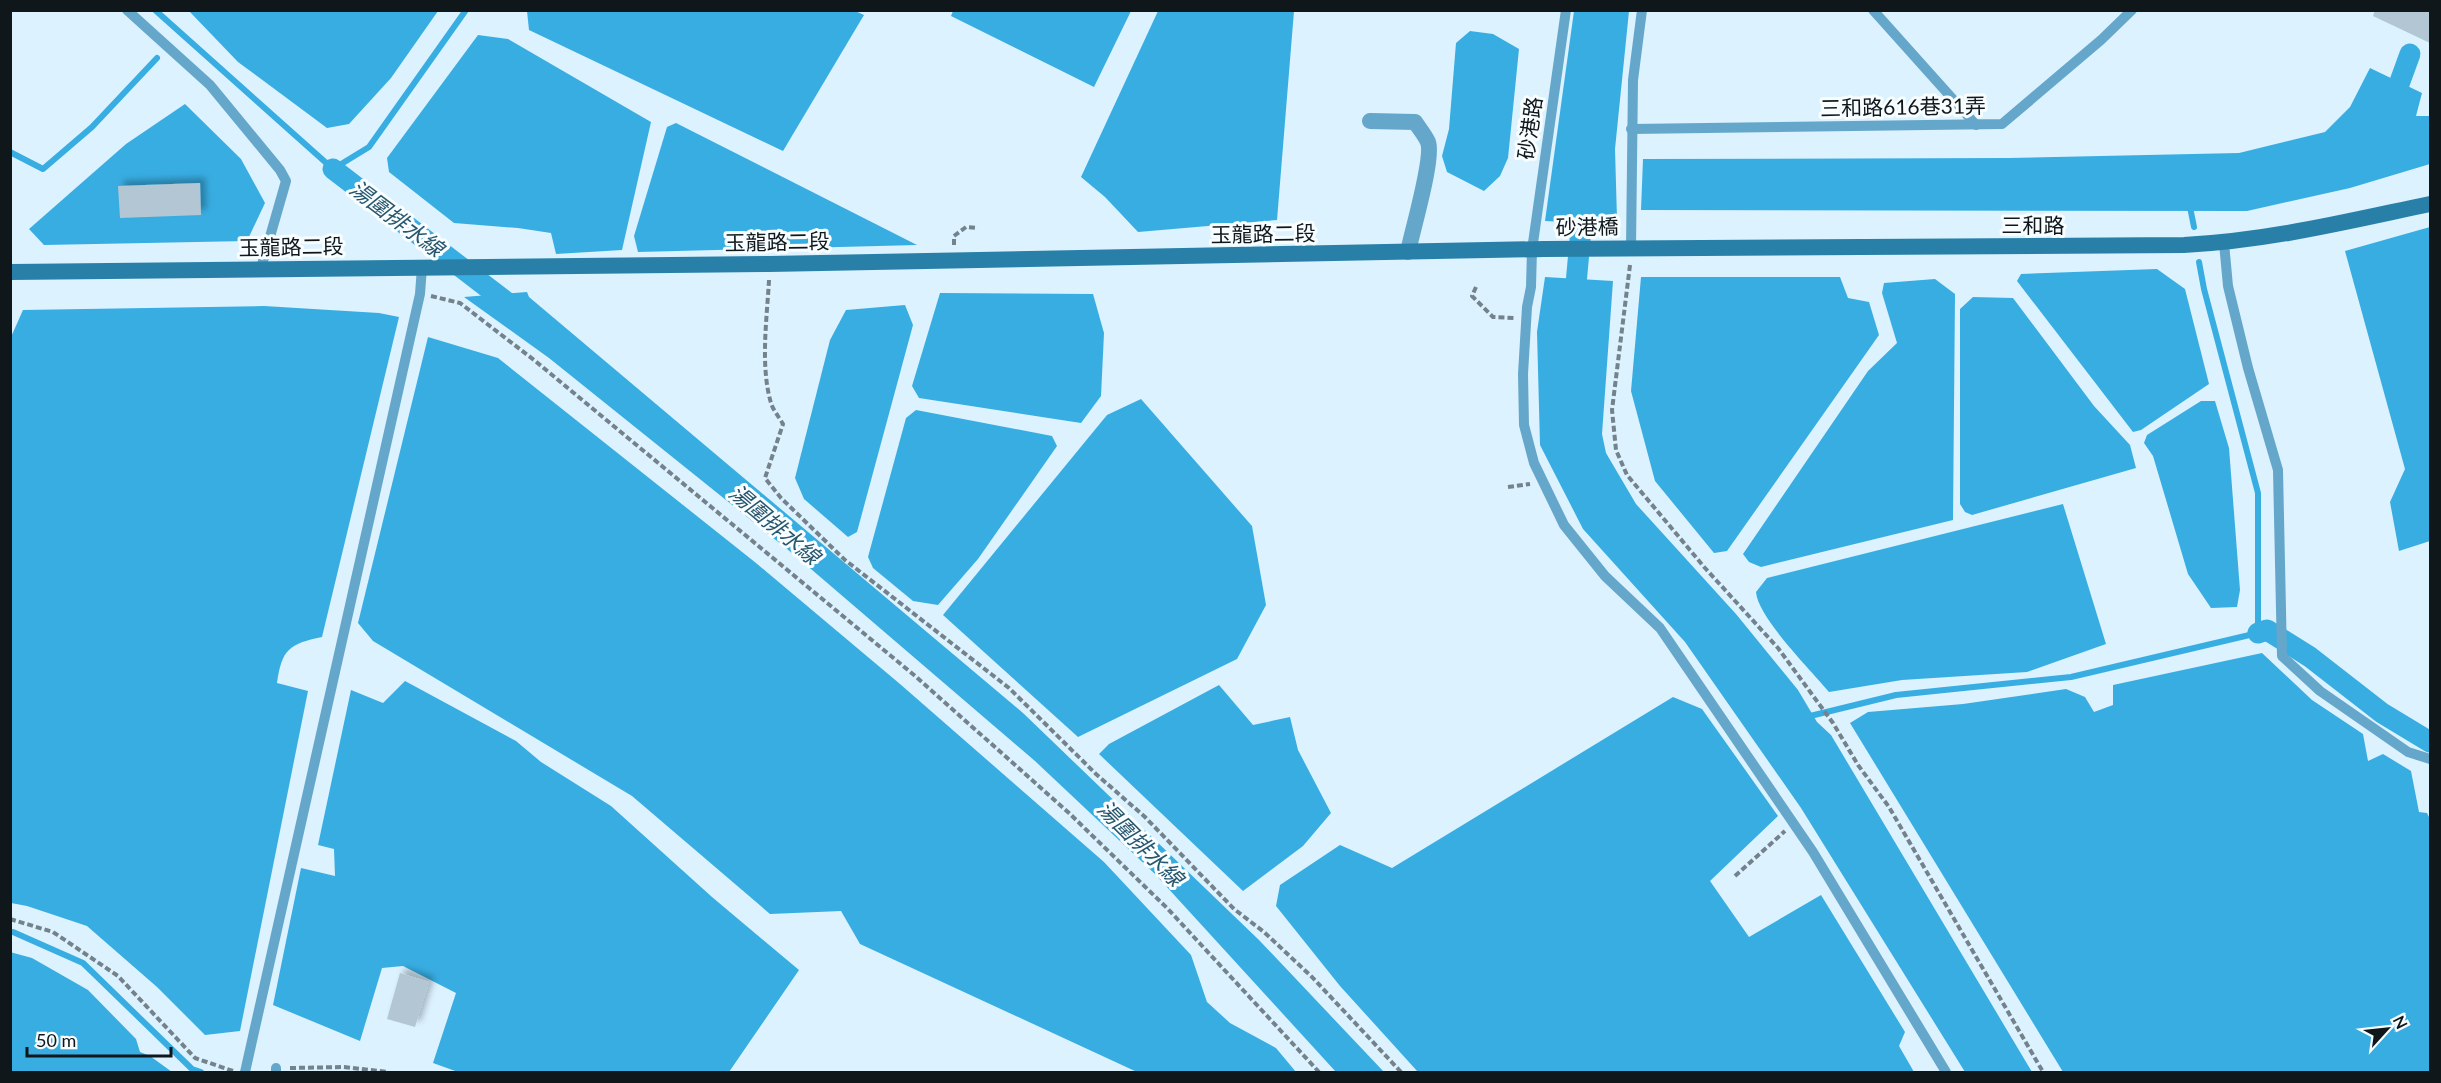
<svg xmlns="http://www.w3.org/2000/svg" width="2441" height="1083" font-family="Lato,'Noto Sans TC',sans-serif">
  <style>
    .water { fill: #38ade2 }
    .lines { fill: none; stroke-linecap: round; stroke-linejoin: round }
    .stream { stroke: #38ade2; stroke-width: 6 }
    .canal { stroke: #38ade2; stroke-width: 21 }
    .building { fill: #b2c7d3; filter: url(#shadow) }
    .path { stroke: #74828b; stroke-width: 4; stroke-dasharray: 6 3; stroke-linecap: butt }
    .service { stroke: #65a7ca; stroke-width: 10 }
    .minor { stroke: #65a7ca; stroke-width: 16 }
    .secondary { stroke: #2880a9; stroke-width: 16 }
    .labels { text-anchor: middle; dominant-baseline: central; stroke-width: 6; stroke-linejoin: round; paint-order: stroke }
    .street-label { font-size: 21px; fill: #0f171b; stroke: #f8fdff }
    .water-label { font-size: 22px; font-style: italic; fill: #28566d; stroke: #f8fdff }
  </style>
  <defs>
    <filter id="shadow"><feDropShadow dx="5.5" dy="-5.5" stdDeviation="3" flood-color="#0004"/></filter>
  </defs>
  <rect width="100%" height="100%" fill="#dcf2ff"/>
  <g class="water">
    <polygon points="853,10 864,15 783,151 529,30 527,11"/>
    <polygon points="189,11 438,11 391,78 349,124 327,128 238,62"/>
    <polygon points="953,11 953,10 1131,11 1094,87 951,16"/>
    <polygon points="1158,11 1294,11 1277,220 1138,232 1105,197 1081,177"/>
    <polygon points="1574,11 1629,11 1615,149 1617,219 1582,223 1545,221"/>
    <polygon points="1470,31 1493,34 1519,49 1508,158 1500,176 1484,191 1447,172 1442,156 1449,129 1456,43"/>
    <polygon points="478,35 508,39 651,122 622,250 556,254 551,233 518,228 454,223 389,172 387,158"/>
    <polygon points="2370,68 2422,93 2416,116 2430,116 2430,164 2350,188 2247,211 1641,210 1643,159 2009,158 2239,153 2325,132 2350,107"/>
    <polygon points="185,104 241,159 265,203 247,241 44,245 29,229 126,144"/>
    <polygon points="676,123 917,245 638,252 634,236 667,127"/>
    <polygon points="2430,227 2430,541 2399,551 2390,502 2405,469 2345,251"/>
    <polygon points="2157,269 2185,289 2209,384 2141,430 2133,432 2017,281 2021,274"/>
    <polygon points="1545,277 1613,281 1602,434 1606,453 1636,504 1736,614 1798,690 1817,722 1831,735 2032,1072 1965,1072 1801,808 1685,642 1583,529 1540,445 1537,332"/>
    <polygon points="1641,277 1840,277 1848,298 1869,302 1879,335 1727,551 1714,553 1655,481 1631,391"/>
    <polygon points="1935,279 1955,294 1953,520 1761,567 1749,562 1743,554 1868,371 1897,343 1882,293 1884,283"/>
    <polygon points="527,292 529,297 1023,713 1259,940 1384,1072 1336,1072 1155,874 1035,761 797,557 549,358 464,297"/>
    <polygon points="940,293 1093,294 1104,333 1101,396 1081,423 919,398 912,386"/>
    <polygon points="1973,297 2013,298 2094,406 2130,445 2136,468 1972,515 1965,512 1960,504 1960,309"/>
    <polygon points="905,305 913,325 857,532 848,537 804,499 795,478 830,340 846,310"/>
    <path d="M 264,306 L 379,313 L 399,317 L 322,637 C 289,644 282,649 277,683 L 308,691 L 240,1031 L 205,1035 L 157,987 L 87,926 L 27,906 L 11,903 L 11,337 L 23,310 Z"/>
    <polygon points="428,337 498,358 756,563 900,684 1104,862 1191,955 1207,1002 1230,1023 1276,1048 1296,1072 1137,1072 860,944 841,911 770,914 632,796 373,641 358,623"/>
    <polygon points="1141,399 1252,526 1266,605 1237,659 1078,737 943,615 1107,415"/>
    <polygon points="2201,401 2215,401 2229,448 2240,590 2237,607 2211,608 2188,574 2153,456 2144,443 2147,435"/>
    <polygon points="916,410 1052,436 1057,446 978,559 938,605 913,601 873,568 868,557 906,418"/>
    <path d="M 2063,504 L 2106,644 L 2027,672 L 1902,680 L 1829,692 C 1811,670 1758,618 1756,592 L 1767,578 Z"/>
    <polygon points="2262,653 2312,700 2363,734 2368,761 2383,754 2411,771 2419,812 2427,813 2430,819 2430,1072 2063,1072 1850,723 1868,712 1963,704 2066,689 2085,697 2094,712 2113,705 2113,685"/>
    <polygon points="405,681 516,741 541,762 611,806 712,897 799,970 729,1072 458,1072 433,1063 456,993 403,966 382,968 360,1041 273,1005 301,868 335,876 334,849 318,845 351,690 383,703"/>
    <polygon points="1219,685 1253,725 1290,717 1298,750 1331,813 1303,846 1243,891 1099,754 1109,744"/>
    <polygon points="1673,697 1702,709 1778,816 1710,881 1749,937 1821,895 1905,1032 1899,1046 1914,1072 1418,1072 1340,986 1276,906 1280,885 1340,845 1392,868"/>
    <polygon points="10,952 32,958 88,990 136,1039 140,1052 150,1056 172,1072 11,1072"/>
  </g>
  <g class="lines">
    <g class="stream">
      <polyline points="155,10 333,169 369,147 466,10"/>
      <polyline points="10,152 43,169 92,127 157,58"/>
      <polyline points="2189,202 2194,227"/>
      <polyline points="1806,717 1896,695 2071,677 2258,633 2258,493 2204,289 2199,262"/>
      <polyline points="13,932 83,963 192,1069 201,1072"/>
    </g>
    <g class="canal">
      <polyline points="2390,109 2410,54"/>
      <polyline points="333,169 518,311"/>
      <polyline points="1574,306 1584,196"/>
      <polyline points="2258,633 2267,630 2310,657 2382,713 2430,742"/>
    </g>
  </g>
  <g class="building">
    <polygon points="2375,10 2430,10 2430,43 2373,16"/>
    <polygon points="200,183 201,215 120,218 118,186"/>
    <polygon points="400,973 429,982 415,1027 387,1019"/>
  </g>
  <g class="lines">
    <g class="path">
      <polyline points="954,245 954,236 966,227 978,228"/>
      <polyline points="1630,265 1612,410 1616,450 1627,475 1705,568 1778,648 1833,723 1858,765 1889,807 2043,1072"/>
      <path d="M 769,280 C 767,318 760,366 771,403 C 773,410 779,417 783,424 L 765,478 L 781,498 L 845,560 L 1009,688 L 1096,774 L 1145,817 L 1234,909 L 1264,932 L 1312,977 L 1401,1072"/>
      <polyline points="1476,287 1472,296 1493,317 1514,318"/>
      <polyline points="431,296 460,303 534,360 914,675 1069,813 1167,908 1319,1072"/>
      <polyline points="1508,487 1530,484"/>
      <polyline points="1735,876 1785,831"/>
      <polyline points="10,919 53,932 118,976 195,1058 233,1071"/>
      <polyline points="290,1068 344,1067 388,1072"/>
    </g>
    <g class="service">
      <polyline points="127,10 210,85 280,170 286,181 261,268"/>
      <polyline points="1566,10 1532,250 1531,287 1527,307 1523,374 1524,425 1534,463 1564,525 1605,576 1660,628 1813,852 1946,1072"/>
      <polyline points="1873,10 1976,125"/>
      <polyline points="1631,129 2002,124 2101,40 2132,10"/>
      <polyline points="2224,243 2228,286 2248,368 2278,470 2282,656 2320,691 2408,752 2430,759"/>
      <polyline points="1631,248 1633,80 1642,10"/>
      <polyline points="276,1068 276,1072"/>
      <polyline points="245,1072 420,294 422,267"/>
    </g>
    <path class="minor" d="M 1370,121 L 1415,122 C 1419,128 1425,135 1428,142 C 1434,158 1412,231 1408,252"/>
    <path class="secondary" d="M 10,272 L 769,264 L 1544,249 L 2184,245 C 2268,241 2349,221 2430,204"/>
  </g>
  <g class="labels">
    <g class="street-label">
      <text transform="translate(1903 106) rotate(-1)">三和路616巷31弄</text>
      <text transform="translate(1529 128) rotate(-82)">砂港路</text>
      <text x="2033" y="224">三和路</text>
      <text transform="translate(1587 226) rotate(-1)">砂港橋</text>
      <text transform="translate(1263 233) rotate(-1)">玉龍路二段</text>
      <text transform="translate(777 241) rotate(-1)">玉龍路二段</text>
      <text transform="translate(291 246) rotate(-1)">玉龍路二段</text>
    </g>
    <g class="water-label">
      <text transform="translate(397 218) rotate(37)">湯圍排水線</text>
      <text transform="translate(775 524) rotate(40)">湯圍排水線</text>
      <text transform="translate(1141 843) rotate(45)">湯圍排水線</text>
    </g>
  </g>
  <rect width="2441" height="1083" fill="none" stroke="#0f171b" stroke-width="24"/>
  <g transform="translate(2387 1029) rotate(63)" stroke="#f8fdff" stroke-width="4.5" paint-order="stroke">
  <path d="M0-4.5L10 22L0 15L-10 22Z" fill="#0f171b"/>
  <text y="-9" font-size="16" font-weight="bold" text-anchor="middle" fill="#0f171b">N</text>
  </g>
  <path d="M27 1047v9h144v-9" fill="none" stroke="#0f171b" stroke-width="3"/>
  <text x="36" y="1047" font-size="18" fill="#0f171b" stroke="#f8fdff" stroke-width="4.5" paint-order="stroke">50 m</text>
</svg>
